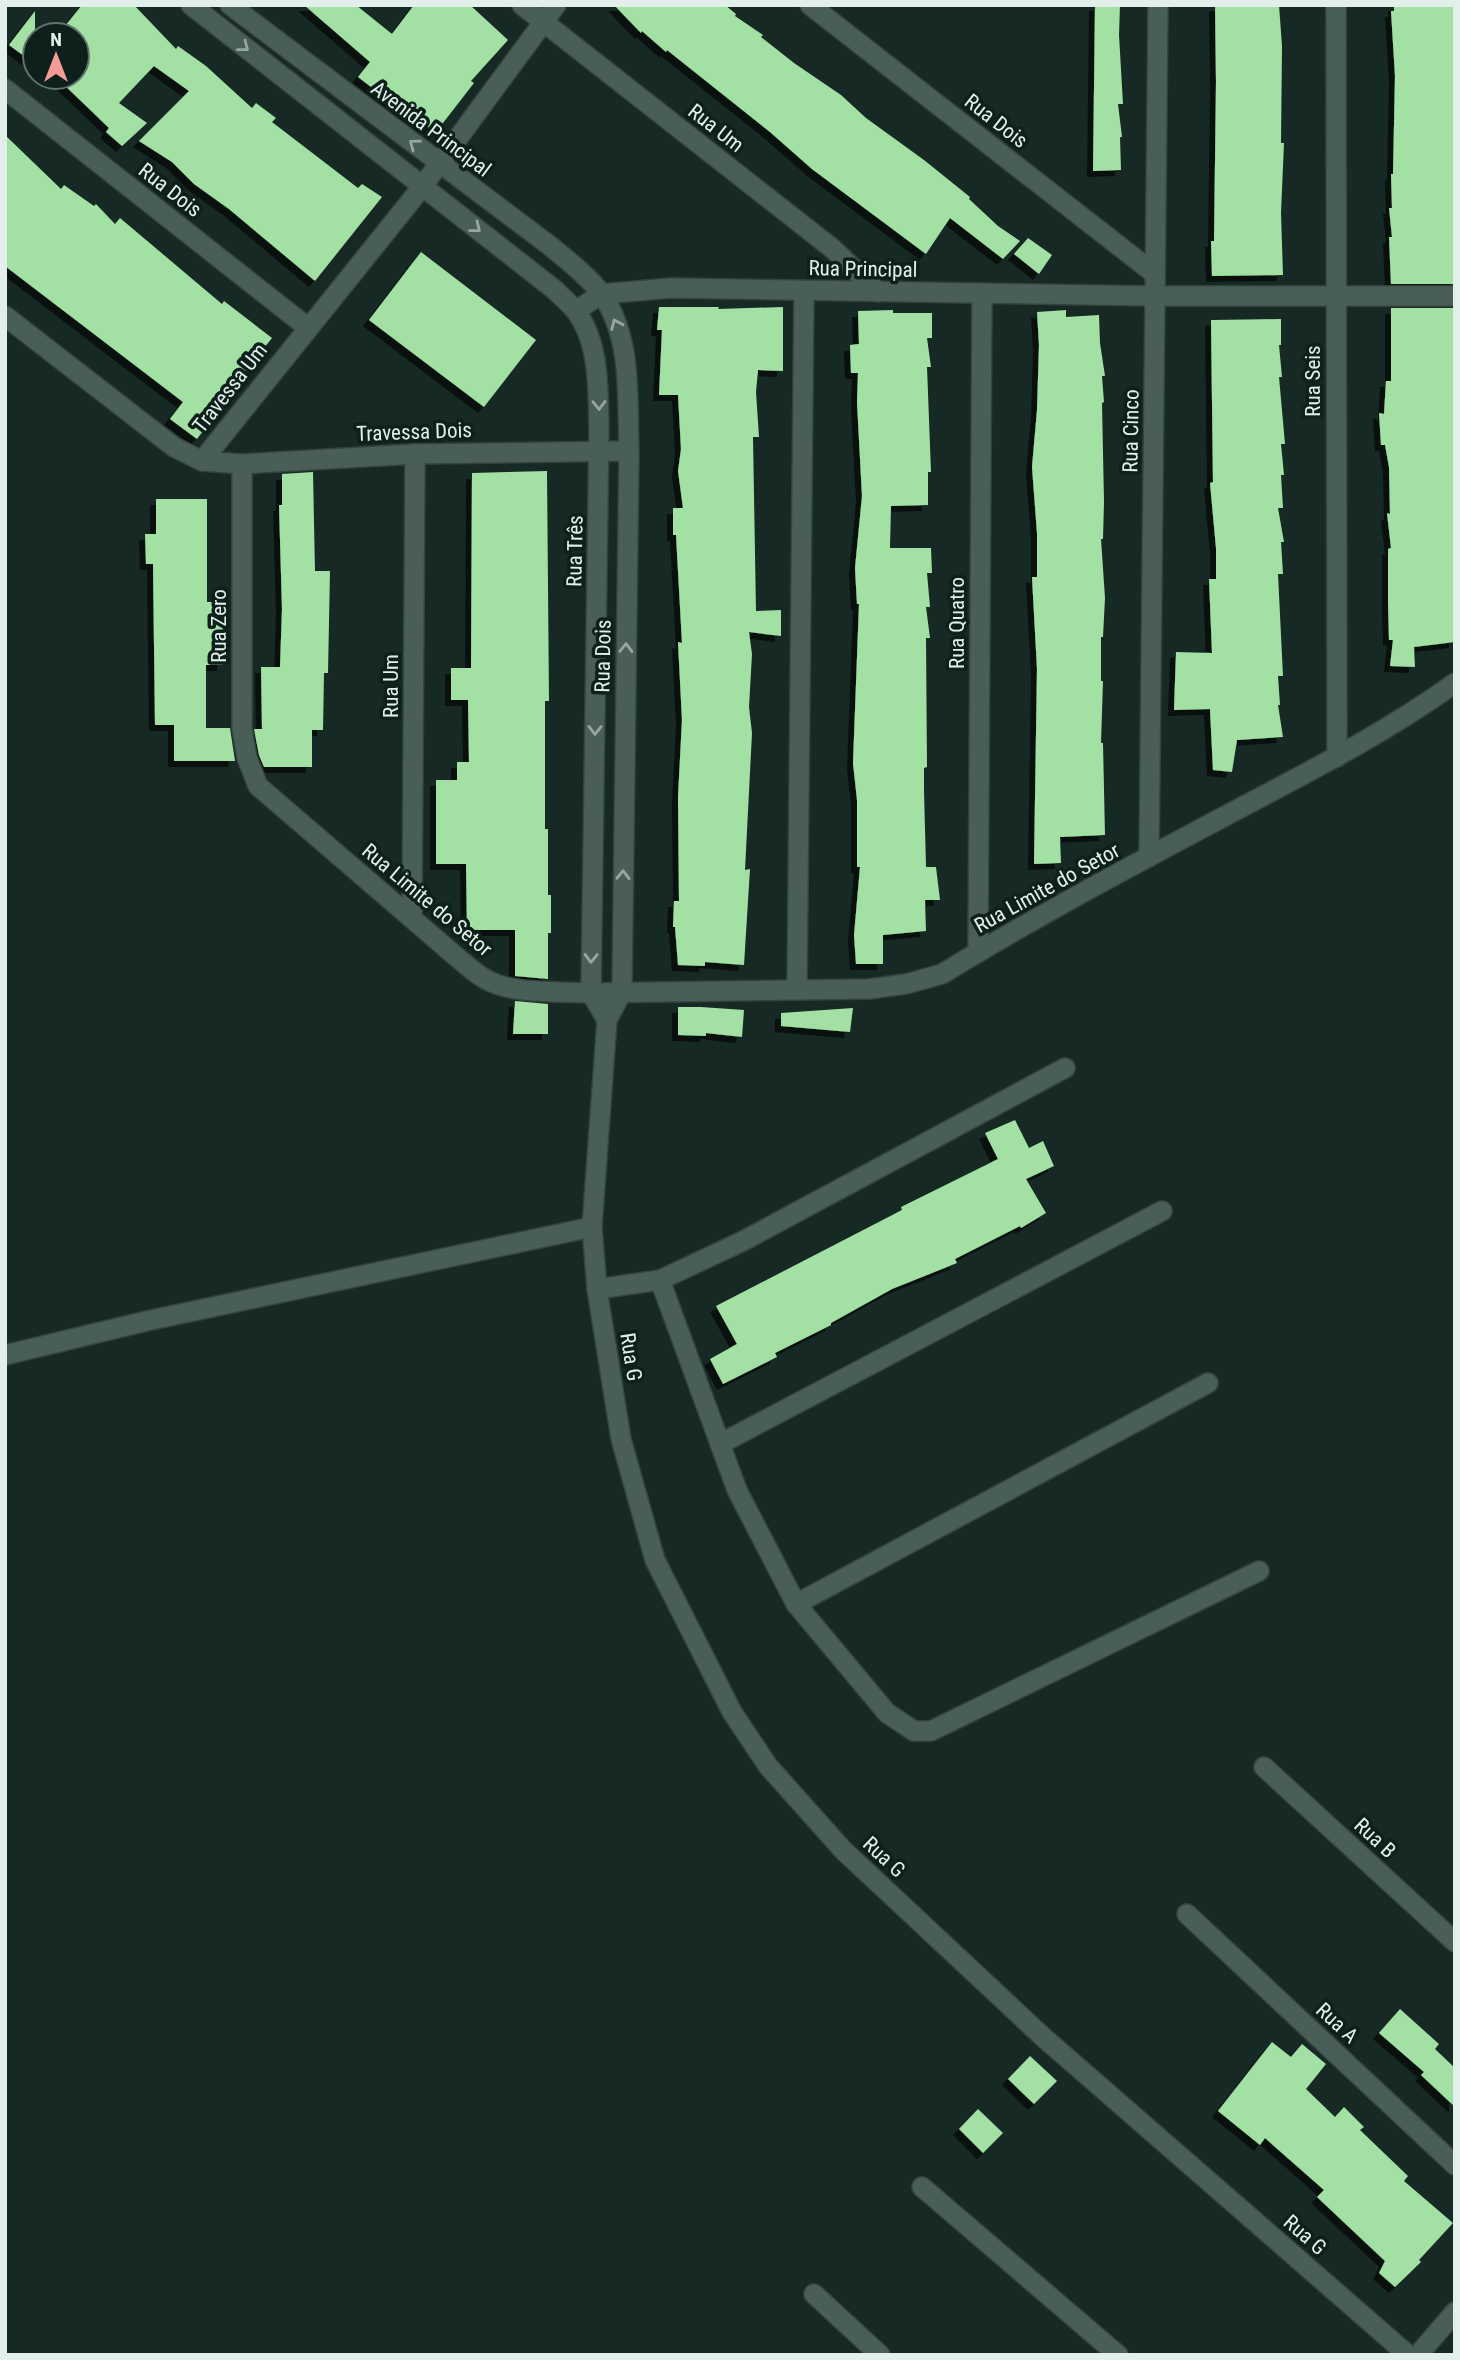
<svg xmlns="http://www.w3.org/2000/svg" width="1460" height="2360" font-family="'Roboto Condensed',sans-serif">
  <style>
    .building { fill: #a2e0a3; filter: url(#shadow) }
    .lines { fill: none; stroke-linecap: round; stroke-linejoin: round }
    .minor-casing { stroke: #34433f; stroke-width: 22 }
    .tertiary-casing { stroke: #34433f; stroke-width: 22 }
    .minor { stroke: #4a5e58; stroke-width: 19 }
    .tertiary { stroke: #4a5e58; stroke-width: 19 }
    .oneway { stroke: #96a6a2 }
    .labels { text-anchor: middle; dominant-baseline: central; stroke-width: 7; stroke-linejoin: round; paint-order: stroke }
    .street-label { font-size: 21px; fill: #e3efeb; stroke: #0d201b }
  </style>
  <defs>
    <filter id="shadow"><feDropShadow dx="-6" dy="6" stdDeviation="0" flood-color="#0009"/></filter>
  </defs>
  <rect width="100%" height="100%" fill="#162924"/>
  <g class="building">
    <polygon points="82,5 134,5 176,49 178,46 206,66 252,108 256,103 276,118 272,122 358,188 362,184 382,197 315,281 229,209 194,184 172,162 139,141 189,91 154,66 119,103 147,123 122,146 106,132 109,128 56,77 77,77 77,35 58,35"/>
    <polygon points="304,5 356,5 392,34 414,5 470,5 508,40 471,81 474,83 436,132 405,113 358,77 370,62"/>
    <polygon points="614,5 725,5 736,14 735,16 763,35 761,37 794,63 841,95 866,118 924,160 970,197 969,199 998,226 1020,241 1003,259 950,218 926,254 812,169 770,132 667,50 666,52 642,31 641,33"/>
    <polygon points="1095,5 1120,5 1119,35 1123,104 1118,104 1122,137 1120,137 1121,170 1093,171"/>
    <polygon points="1215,5 1279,5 1282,46 1281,143 1284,143 1281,213 1283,275 1212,276 1211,241 1214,241 1216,82"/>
    <polygon points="1394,5 1455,5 1455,284 1391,284 1389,237 1392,237 1389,208 1392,208 1391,174 1393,174 1395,76 1391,11 1394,11"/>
    <polygon points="35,11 35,64 9,45"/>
    <polygon points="5,135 61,189 64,185 94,206 96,204 115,224 120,218 222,304 224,301 272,338 232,388 234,390 197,439 170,419 183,402 5,266"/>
    <polygon points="1028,238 1052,255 1039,274 1014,254"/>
    <polygon points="421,252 536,340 484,407 369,320"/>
    <polygon points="659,307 719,307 718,309 783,307 783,371 758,370 756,392 759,437 753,437 756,611 781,610 781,636 749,632 752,654 749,707 752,733 745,870 750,869 744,965 705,962 705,966 678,965 675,927 673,927 674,901 679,901 678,797 682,720 678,642 682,643 676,535 673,535 673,508 683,508 678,471 681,449 678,395 659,395 662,330 657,330"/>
    <polygon points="1391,308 1455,308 1455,642 1414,647 1415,667 1390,666 1393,640 1389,640 1388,603 1388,549 1391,548 1387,513 1390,514 1389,467 1385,445 1381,445 1379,413 1384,414 1386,381 1391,381"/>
    <polygon points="893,310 893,313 932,313 932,338 927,338 931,367 927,367 931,472 928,472 928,505 891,506 890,548 931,548 932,573 927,573 930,607 926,607 930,638 926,638 927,767 924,768 924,791 926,867 936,867 940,900 925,900 926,931 883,935 883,964 856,964 854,935 860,867 857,867 857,800 853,763 859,604 857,604 855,568 862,496 857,402 858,373 851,373 850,345 859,344 858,311"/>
    <polygon points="1066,310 1066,317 1099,315 1100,343 1105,376 1102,376 1104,402 1102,403 1104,502 1103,539 1101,539 1105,598 1103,637 1101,637 1101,681 1103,681 1101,743 1103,743 1105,835 1060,837 1061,863 1034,864 1037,669 1032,577 1037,577 1037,533 1032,467 1037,410 1039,345 1037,312"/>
    <polygon points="1281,319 1281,345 1279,345 1282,377 1279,377 1285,444 1281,444 1284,475 1281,475 1283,508 1278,508 1284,542 1281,542 1283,574 1278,574 1283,676 1278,676 1280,705 1278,705 1283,737 1237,740 1232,772 1213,770 1210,709 1174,710 1176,652 1212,653 1209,579 1216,579 1216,548 1210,483 1213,482 1211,320"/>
    <polygon points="547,471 549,701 545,701 545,829 548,829 548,895 551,895 551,933 548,933 548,979 515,976 515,930 467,930 466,864 436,864 436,780 457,780 457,762 469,762 468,700 451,700 451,668 471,668 472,473"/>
    <polygon points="313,472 315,571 330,571 328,673 324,673 323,730 312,730 312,767 264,767 259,755 254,729 262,729 261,667 280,667 282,609 279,505 282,505 282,474"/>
    <polygon points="156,499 207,499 207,602 223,602 223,665 206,665 206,728 230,728 235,761 174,761 174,725 155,725 153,564 146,564 145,534 156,534"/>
    <polygon points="515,1001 548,1004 548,1034 513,1034"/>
    <polygon points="678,1007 701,1007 744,1010 742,1037 706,1033 706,1036 678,1035"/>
    <polygon points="853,1008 850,1032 781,1026 781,1013"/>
    <polygon points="1015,1120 1029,1148 1043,1141 1054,1166 1026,1179 1046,1213 1021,1228 1020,1226 955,1259 957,1263 892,1289 831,1323 831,1325 775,1353 777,1357 723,1384 710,1359 737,1344 716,1306 902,1210 901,1207 998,1159 985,1133"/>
    <polygon points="1400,2009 1439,2044 1435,2049 1455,2068 1455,2107 1421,2075 1424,2072 1379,2033"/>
    <polygon points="1272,2042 1291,2057 1302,2044 1326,2064 1306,2089 1335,2117 1344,2107 1364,2127 1360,2130 1408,2176 1404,2181 1453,2223 1419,2260 1421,2262 1395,2287 1379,2273 1385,2261 1317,2197 1324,2190 1265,2138 1260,2145 1218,2111"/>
    <polygon points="1030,2056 1057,2081 1034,2104 1008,2079"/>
    <polygon points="978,2109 1003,2133 983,2153 959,2129"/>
  </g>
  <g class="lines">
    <defs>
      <g id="minor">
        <polyline points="522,5 833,249 878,292"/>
        <polyline points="810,5 1155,274"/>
        <polyline points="1336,5 1337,757"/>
        <polyline points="5,89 307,327"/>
        <polyline points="5,316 174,447 202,461 242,464 415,454 629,451"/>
        <polyline points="202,461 422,187 556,5"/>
        <path d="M 242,464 L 242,729 L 247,758 L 258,786 L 459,959 C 471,969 482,979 496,984 C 519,993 566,992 591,993 L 869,989 L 906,984 L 942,974 C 1040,914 1142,860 1244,806 C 1316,768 1388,731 1455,683"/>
        <polyline points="1149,857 1155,296 1455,296"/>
        <polyline points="412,918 415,454"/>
        <polyline points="978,952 982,293"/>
        <polyline points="797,988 804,291"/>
        <polyline points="660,1280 737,1490 796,1604 887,1713 914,1731 931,1731 1259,1571"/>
        <polyline points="597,1289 660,1280 743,1241 1065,1068"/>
        <polyline points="720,1444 1162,1211"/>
        <polyline points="796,1604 1208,1383"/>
        <polyline points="1264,1767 1455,1942"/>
        <polyline points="1187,1914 1455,2165"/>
        <polyline points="922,2187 1118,2355"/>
        <polyline points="814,2294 880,2355"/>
        <polyline points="1418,2355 1455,2312"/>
      </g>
      <g id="tertiary">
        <path d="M 191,5 L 555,290 C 562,297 569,303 575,310 C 600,342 598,390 599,429 L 591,993 L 607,1020"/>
        <path d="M 230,5 L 549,245 C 567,260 587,275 601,293 C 633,338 627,399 629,451 L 622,992 L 607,1020 L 592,1227 L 597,1289 L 621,1439 L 655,1560 L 732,1712 L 768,1766 L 843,1850 L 1042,2036 L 1408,2355"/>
        <polyline points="576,311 601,294 671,288 1155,296 1158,5"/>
        <polyline points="5,1355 151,1320 592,1227"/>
      </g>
    </defs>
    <use href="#minor" class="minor-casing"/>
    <use href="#tertiary" class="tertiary-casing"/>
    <use href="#minor" class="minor"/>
    <use href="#tertiary" class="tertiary"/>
  </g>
  <defs><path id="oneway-chevron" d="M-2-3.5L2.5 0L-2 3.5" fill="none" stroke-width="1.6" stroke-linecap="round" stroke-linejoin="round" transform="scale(1.75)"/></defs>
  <g class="oneway">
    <use href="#oneway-chevron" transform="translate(244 47) rotate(38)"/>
    <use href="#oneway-chevron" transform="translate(414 144) rotate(-143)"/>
    <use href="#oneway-chevron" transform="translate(476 228) rotate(38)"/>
    <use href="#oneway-chevron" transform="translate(616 324) rotate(-113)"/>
    <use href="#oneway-chevron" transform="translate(599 405) rotate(89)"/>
    <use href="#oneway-chevron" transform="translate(626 648) rotate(-89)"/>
    <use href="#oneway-chevron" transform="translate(595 730) rotate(91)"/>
    <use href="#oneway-chevron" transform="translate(623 875) rotate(-89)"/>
    <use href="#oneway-chevron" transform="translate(591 958) rotate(91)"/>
  </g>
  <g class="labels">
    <g class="street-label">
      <text transform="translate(996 121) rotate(38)">Rua Dois</text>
      <text transform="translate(716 128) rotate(38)">Rua Um</text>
      <text transform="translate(431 129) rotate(37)">Avenida Principal</text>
      <text transform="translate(170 190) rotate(38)">Rua Dois</text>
      <text transform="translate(863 269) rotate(1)">Rua Principal</text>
      <text transform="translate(1313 381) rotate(-90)">Rua Seis</text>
      <text transform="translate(230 388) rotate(-52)">Travessa Um</text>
      <text transform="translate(1131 431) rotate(-89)">Rua Cinco</text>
      <text transform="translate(414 432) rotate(-2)">Travessa Dois</text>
      <text transform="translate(575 551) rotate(-89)">Rua Três</text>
      <text transform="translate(957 623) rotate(-90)">Rua Quatro</text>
      <text transform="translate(219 626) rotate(-90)">Rua Zero</text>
      <text transform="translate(603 656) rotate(-89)">Rua Dois</text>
      <text transform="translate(391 686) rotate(-90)">Rua Um</text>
      <text transform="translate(1047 888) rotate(-29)">Rua Limite do Setor</text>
      <text transform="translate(427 900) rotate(40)">Rua Limite do Setor</text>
      <text transform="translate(631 1357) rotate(81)">Rua G</text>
      <text transform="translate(1375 1838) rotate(43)">Rua B</text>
      <text transform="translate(884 1857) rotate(43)">Rua G</text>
      <text transform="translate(1337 2023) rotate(43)">Rua A</text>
      <text transform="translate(1305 2235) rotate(41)">Rua G</text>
    </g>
  </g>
  <rect width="1460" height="2360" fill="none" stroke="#e3efeb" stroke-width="14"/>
  <g transform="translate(56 56)"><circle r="33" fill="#0d201b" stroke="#63736e" stroke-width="2"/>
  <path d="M0-5L12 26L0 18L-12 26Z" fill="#f59c96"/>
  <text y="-10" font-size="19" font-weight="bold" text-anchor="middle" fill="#e3efeb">N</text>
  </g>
</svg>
